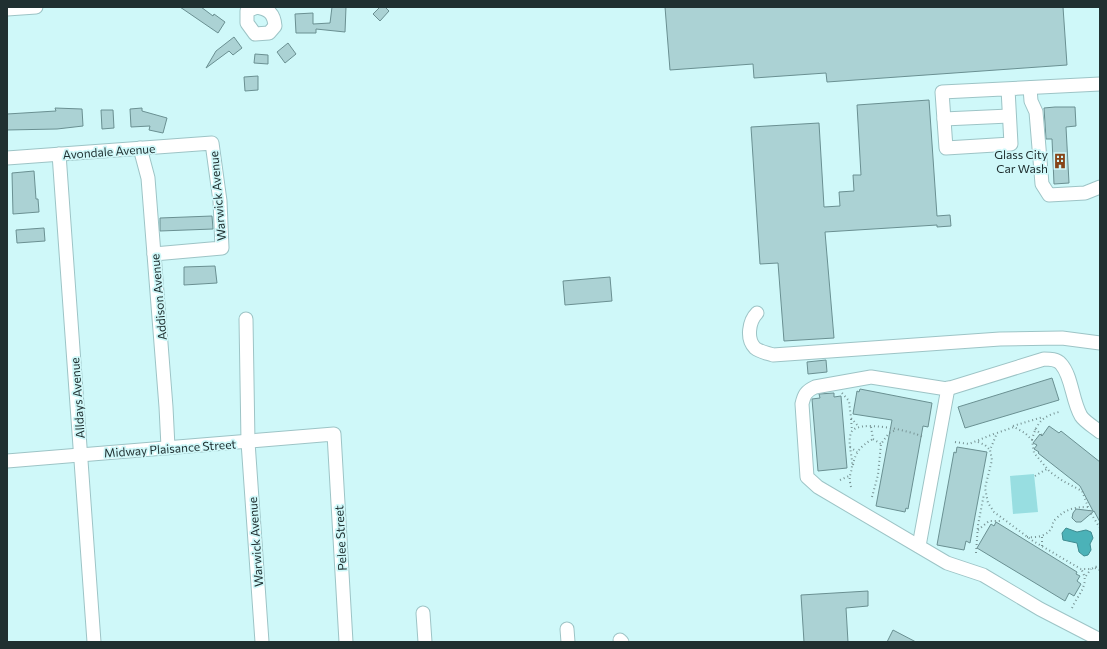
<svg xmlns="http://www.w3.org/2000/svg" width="1107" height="649" font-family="Commissioner,sans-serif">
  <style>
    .green { fill: #98dee1 }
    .water { fill: #4bb2b8; stroke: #3e8b90 }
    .building { fill: #abd2d4; stroke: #6a9092 }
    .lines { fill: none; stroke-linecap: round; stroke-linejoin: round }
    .minor-casing { stroke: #9dc4c6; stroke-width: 15 }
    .path { stroke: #779394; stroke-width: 2; stroke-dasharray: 1 3; stroke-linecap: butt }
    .minor { stroke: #fff; stroke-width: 13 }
    .labels { text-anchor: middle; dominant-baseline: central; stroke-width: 3.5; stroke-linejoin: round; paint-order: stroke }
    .street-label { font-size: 12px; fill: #203031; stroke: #cff8f9 }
    .poi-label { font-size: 12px; fill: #203031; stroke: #cff8f9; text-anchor: end }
  </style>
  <rect width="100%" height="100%" fill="#cff8f9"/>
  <polygon class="green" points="1034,474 1038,512 1013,514 1010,476"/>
  <polygon class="water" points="1066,528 1077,532 1086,530 1091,532 1093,538 1090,544 1091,550 1088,555 1084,556 1079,552 1077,543 1063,540 1062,533"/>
  <g class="building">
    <polygon points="180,7 201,7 213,16 214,14 225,22 218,33"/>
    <polygon points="332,7 346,7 345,32 316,29 316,33 296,33 295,14 313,13 313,24 330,23"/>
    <polygon points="380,7 385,7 389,11 380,21 373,14"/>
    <polygon points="665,7 1063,7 1067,65 827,82 826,73 754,78 753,64 670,70"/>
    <polygon points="234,37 242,48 233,55 229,51 206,68 216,51"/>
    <polygon points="288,43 296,54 285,63 277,52"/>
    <polygon points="255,54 268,55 268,64 254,63"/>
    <polygon points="258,76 258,90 245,91 244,77"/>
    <polygon points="929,100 937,216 950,215 951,226 937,227 937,225 825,232 834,338 784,341 778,263 760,264 751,127 819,123 824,207 840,206 839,192 854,191 853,175 861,175 857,105"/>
    <polygon points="1055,107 1075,107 1076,126 1066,127 1069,183 1054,184 1052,139 1046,139 1044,108"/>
    <polygon points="55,108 82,109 83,126 57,129 7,130 7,114 56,111"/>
    <polygon points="142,108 142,111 167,118 163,133 149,130 150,126 131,127 130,109"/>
    <polygon points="101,110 113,110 114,128 102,129"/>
    <polygon points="34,171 36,199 38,199 39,212 13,214 12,173"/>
    <polygon points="212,216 213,229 160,231 160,218"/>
    <polygon points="44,228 45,241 17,243 16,230"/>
    <polygon points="215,266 217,283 184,285 184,267"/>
    <polygon points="610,277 612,301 565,305 563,281"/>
    <polygon points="826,360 827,372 808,374 807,362"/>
    <polygon points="1052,378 1059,400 965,428 958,407"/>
    <polygon points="860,389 932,403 928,427 923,426 908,509 906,508 905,512 876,506 892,420 853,414 857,391 859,392"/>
    <polygon points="834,393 834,397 841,396 847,468 818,471 812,399 820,398 819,394"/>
    <polygon points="1049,426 1059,433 1061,431 1100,462 1100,522 1094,511 1081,522 1076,522 1072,518 1073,513 1076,509 1093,511 1080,486 1038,453 1039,452 1034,449 1037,445 1033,443 1040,434 1042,436"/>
    <polygon points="957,447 987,452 970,543 966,541 964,550 937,545 954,452 956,453"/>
    <polygon points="996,522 1077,572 1076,574 1080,576 1077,581 1081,584 1074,596 1069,593 1065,601 977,548 991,524 994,526"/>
    <polygon points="868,591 868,606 846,608 848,642 804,642 801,595"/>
    <polygon points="893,630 916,642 887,642"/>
  </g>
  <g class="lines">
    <defs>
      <g id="minor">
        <path d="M 257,7 C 269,9 274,14 275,26 L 269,33 L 255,34 L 247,23 L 247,11 Z"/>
        <polyline points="7,9 36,7"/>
        <polyline points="1030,88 1031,101 1036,112 1042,184 1049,195 1085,193 1100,187"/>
        <polyline points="1008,89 1011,144 946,148 942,92 1100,84"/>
        <polyline points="944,119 1009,116"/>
        <polyline points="140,148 148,178 166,407 168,447"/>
        <polyline points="59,154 94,642"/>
        <polyline points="7,158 212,143 220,201 222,248 154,254"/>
        <path d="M 757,313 C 749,321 746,339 755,348 C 760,352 767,353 773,355 L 1000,339 L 1062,338 L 1100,343"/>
        <polyline points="246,319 248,442 262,642"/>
        <path d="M 1100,432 C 1094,427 1085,422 1081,416 C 1072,401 1072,376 1061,364 C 1057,359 1050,359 1044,359 L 947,389 L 871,377 L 815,387 C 806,391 804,395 802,404 L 807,477 L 818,487 L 947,563 L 983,575 L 1040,609 L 1100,640"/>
        <polyline points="7,461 334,434 346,642"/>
        <polyline points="919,546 948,388"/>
        <polyline points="423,613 425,642"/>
        <polyline points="567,629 568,642"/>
        <polyline points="620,640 622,642"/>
      </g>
    </defs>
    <use href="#minor" class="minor-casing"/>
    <g class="path">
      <polyline points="842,393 849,401 851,418 858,426"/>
      <polyline points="851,419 852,430"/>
      <polyline points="1013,426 1043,417"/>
      <polyline points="871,427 873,439"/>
      <polyline points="1035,429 1042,435"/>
      <polyline points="873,439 881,444"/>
      <path d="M 1032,440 C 1036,424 1042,416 1059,412"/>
      <polyline points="955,442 969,444 996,433"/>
      <polyline points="978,442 985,445 990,450"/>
      <polyline points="850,447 857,452"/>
      <path d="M 853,465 C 855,452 862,445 873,439"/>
      <polyline points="1035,476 1047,469"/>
      <polyline points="840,480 849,476"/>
      <path d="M 851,487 C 848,475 851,476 852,466 C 853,456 847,444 851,433 C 856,418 912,431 923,437"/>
      <polyline points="872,497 878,475 881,444 889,433 896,430"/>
      <polyline points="1100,528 1090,512 1082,491 1063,481 1050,472 1034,453 1032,440 1025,433 1014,427 997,433 990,450 992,460 985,488 988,503 994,512 1033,541 1081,569 1091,569 1100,565"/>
      <polyline points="978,530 989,521 1002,521"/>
      <path d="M 1027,537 C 1036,538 1048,536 1052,527 C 1053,523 1053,521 1056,519 C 1065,509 1075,507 1088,507"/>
      <polyline points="1042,546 1042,536"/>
      <polyline points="976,553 978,525 984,494"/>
      <polyline points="1095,568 1100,570"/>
      <polyline points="1086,576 1091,569"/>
      <path d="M 1072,608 C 1078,594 1091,584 1081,569"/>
    </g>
    <use href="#minor" class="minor"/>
  </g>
  <defs>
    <symbol id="building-bare" viewBox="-9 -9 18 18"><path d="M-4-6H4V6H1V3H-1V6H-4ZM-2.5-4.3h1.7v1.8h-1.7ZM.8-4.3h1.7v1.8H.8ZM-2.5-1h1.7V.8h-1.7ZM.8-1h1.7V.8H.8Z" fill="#874417" stroke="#cff8f9" stroke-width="2.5" paint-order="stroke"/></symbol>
  </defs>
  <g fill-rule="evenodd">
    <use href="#building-bare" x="1049" y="150" width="22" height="22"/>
  </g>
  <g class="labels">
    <g class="street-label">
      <text transform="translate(109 151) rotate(-4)">Avondale Avenue</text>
      <text transform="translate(217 196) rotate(-95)">Warwick Avenue</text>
      <text transform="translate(158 297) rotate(-95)">Addison Avenue</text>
      <text transform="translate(77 398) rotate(-94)">Alldays Avenue</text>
      <text transform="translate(170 448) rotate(-4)">Midway Plaisance Street</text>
      <text transform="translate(340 538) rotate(-93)">Pelee Street</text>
      <text transform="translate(255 542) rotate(-94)">Warwick Avenue</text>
    </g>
    <g class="poi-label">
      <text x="1048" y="154">Glass City<tspan x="1048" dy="14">Car Wash</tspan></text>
    </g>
  </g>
  <rect width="1107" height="649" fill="none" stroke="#203031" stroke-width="16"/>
</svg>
